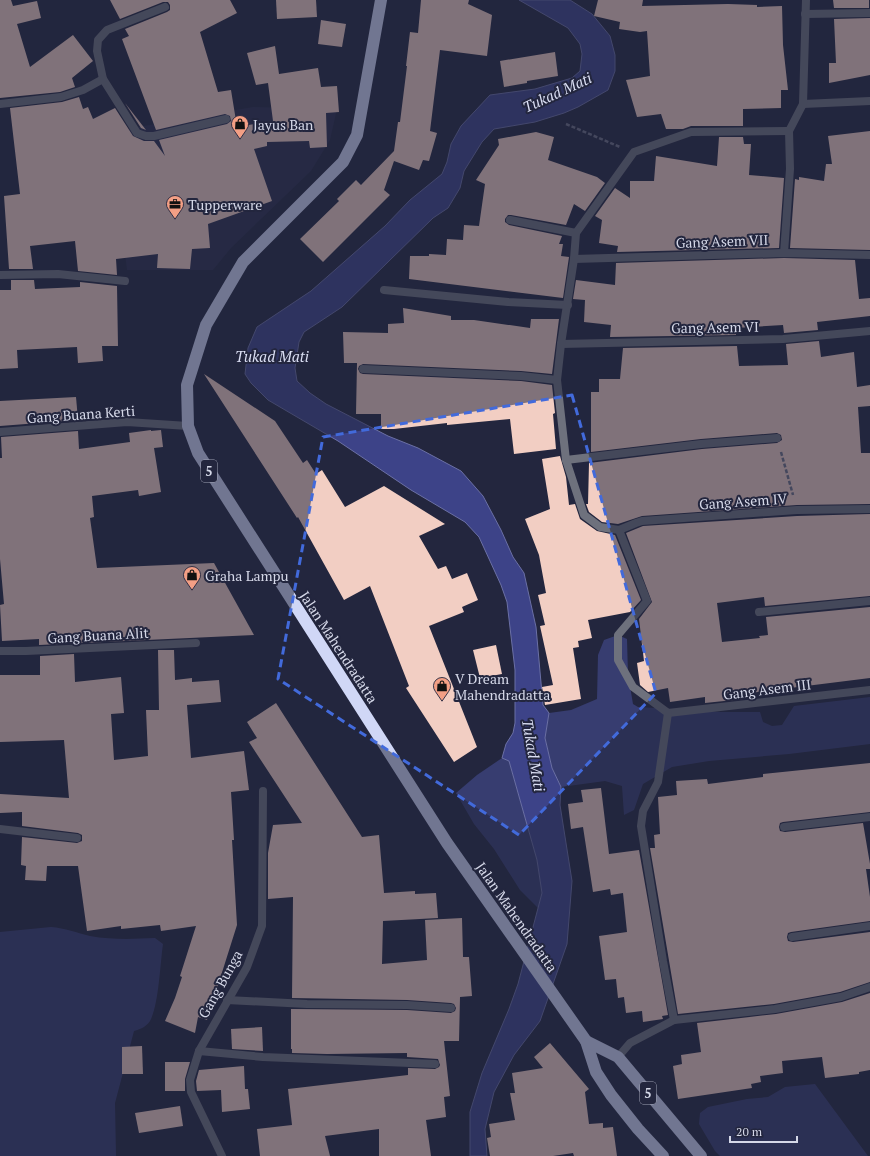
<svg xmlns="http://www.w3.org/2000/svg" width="870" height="1156" font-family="'PT Serif',serif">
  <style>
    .built { fill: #2a2e4c }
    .green { fill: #373d70 }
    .water { fill: #3d4388; stroke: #6b70a5 }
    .building { fill: #f2cec3 }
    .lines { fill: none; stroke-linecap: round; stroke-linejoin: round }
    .path { stroke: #6d7084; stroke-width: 2.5; stroke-dasharray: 4 2; stroke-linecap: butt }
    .street { stroke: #6e717d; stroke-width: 8 }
    .highway { stroke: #d0d7f6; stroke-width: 12 }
    .marked { fill: none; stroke: #426adb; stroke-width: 3; stroke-dasharray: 8 5; stroke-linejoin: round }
    .labels { text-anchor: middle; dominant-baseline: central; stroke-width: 4; stroke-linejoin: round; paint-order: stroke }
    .shield { fill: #23263e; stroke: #a0a3b5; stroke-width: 1 }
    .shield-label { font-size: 13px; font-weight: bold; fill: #d5d8e8 }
    .poi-label { font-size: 14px; fill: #d5d8e8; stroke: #23263e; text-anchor: start }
    .street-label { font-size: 14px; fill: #d5d8e8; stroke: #23263e }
    .water-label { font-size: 15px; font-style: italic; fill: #dadef3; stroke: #23263e }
  </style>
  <rect width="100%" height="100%" fill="#23263e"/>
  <polygon class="built" points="253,107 337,109 330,140 311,171 231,248 213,270 127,270 109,132"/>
  <g class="green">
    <polygon points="618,635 627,639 628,674 633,704 638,707 722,712 760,712 763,722 772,726 782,725 794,706 870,697 870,744 789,754 709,761 672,767 643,784 634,810 624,815 622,786 605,781 561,787 552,768 545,738 549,713 571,710 597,699 598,655 604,640"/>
    <polygon points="502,758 509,761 537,860 542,893 538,908 520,890 494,849 474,824 456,793 477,775"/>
    <path d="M 51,927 C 65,928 77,933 90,936 C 112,940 134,939 155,938 L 163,944 C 160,965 159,1001 151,1019 C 148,1026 141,1029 134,1031 L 115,1103 L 116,1156 L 0,1156 L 0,932 Z"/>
    <polygon points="815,1084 868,1156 720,1156 715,1151 699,1124 700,1113 708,1107 747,1099 768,1097 785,1087"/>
  </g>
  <polygon class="water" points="519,0 570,0 592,14 610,36 615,55 615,71 608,90 578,107 564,113 535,122 494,129 482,142 464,171 460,188 448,208 433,218 342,307 304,332 299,342 295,368 297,381 310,393 326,404 388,436 418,448 461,471 483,496 501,530 513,557 524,573 536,627 543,705 549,713 545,738 552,768 561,787 560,805 572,881 567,944 540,1021 514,1055 494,1092 485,1129 487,1156 470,1156 470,1112 482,1073 509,1009 518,984 542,893 537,860 509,761 502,758 506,744 513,733 515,723 515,670 507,602 501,585 479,537 465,522 411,490 338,441 268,400 251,383 245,374 248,348 257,327 311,291 385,226 410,200 442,174 447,162 451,144 461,126 490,95 535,89 572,78 580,71 582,54 580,44 568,28"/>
  <g class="building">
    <polygon points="0,0 11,0 13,6 37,1 41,18 17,24 30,67 73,35 93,61 72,78 75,87 60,92 0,98"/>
    <polygon points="110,0 230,0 237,13 200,32 218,92 231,90 237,127 273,121 268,83 256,85 247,53 275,46 279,74 318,68 321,87 337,86 339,112 326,113 327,147 310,148 309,141 267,142 267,146 254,149 272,201 208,224 210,248 192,249 190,269 157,268 158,254 116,259 117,275 78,271 75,241 30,246 33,269 9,269 4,196 20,194 10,108 62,102 79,97 83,109 88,107 93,119 115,108 133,136 144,141 154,141 165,156 159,140 227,124 231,121 230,116 225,114 156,130 122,39 129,36 125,29 167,12 170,10 170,5 168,2 163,2 120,19"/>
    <polygon points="276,0 316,0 317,17 277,19"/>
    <polygon points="421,0 469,0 468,4 492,15 487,56 440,50 430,131 437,133 429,161 423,160 419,170 394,161 384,190 390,195 323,262 300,239 339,201 337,199 356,180 361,185 394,151 398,122 400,122 407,66 406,66 410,32 418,33"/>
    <polygon points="598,0 643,0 642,6 728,4 757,5 757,7 782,6 783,45 788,90 781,90 781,108 743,109 743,126 691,126 683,129 666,129 661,114 637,117 626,80 650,76 647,31 640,32 619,29 620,22 594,16"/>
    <polygon points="833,0 869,0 869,8 834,8"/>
    <polygon points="870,18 870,75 829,83 829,63 836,63 834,19"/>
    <polygon points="321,20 346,24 342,47 318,44"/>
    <polygon points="555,52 558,76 527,81 527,83 504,87 500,61"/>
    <polygon points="125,103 146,130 141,128"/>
    <polygon points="870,131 870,250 790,248 795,179 799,180 799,177 824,181 826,164 832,164 828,136"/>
    <polygon points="536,132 554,137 548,160 597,177 605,183 585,211 574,204 566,225 511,215 508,215 505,219 505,222 509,225 562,236 559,244 563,244 561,256 569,257 563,298 409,279 410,256 429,256 429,254 446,255 447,239 463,240 464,225 479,226 485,184 476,180 499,145 498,139"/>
    <polygon points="719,137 743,137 744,144 751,144 749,175 784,178 779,248 617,252 618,246 599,243 602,220 595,216 615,188 630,198 630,181 654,181 656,156 717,166"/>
    <polygon points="784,258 855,260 859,299 870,298 870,316 817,322 818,330 784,333 783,325 736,328 736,335 610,337 611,325 584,322 585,300 573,299 576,280 615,285 616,263"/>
    <polygon points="11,280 34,280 35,289 80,287 80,282 117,286 118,346 102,346 103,361 78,363 77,347 17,350 18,368 0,369 0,290 11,290"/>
    <polygon points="403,308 451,316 451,320 474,320 530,328 531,319 559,319 552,374 521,371 363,364 359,366 358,369 360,373 363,374 521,381 552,385 555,413 553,414 556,449 514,454 510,419 447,425 447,423 394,429 381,429 381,414 356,414 357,363 344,363 343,332 388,333 388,324 404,323"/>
    <polygon points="819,341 821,357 854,352 857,387 870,385 870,406 858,407 861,453 870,453 870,504 797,505 642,516 618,524 602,522 589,512 586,504 588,504 589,463 702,449 777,443 782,440 781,435 777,433 701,439 591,452 591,392 599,392 599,379 620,379 623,348 737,346 739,366 788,365 786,344"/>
    <polygon points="204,374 275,421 303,463 307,460 316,474 322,470 345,507 384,486 445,524 419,536 438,569 446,566 452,579 467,573 478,600 462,607 464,612 429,626 477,747 454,762 406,688 409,686 370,586 344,600 298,517 297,518"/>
    <polygon points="76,397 78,420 0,426 0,401"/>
    <polygon points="151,430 151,431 161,430 163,447 154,448 161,492 139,496 138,490 92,496 94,517 90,518 97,568 214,563 254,635 39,645 39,639 2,641 0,605 4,604 0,559 0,458 2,458 1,437 78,431 79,449 130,442 129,433"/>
    <polygon points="560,456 566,477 569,505 575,504 580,519 597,531 615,535 641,600 630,612 588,620 592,638 578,641 579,647 573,648 581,699 545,705 542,687 553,685 540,626 545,625 538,595 546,593 539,555 525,519 550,509 542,459"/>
    <polygon points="870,514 870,596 765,606 764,597 717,603 722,642 760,638 759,636 768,635 766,617 870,607 870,678 742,694 743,699 705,703 705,697 670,702 668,688 648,692 640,685 637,663 644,661 639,619 652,602 626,533 643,526 797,516"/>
    <polygon points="496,645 502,674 480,678 473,650"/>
    <polygon points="158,650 174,650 175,680 192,678 192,682 219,680 221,702 187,705 191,758 244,751 249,790 231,792 234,840 232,840 237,925 207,1020 198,1017 195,1033 165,1021 175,998 182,977 180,976 196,926 161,931 160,925 121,929 121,926 87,931 78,866 47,866 46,881 25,880 26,866 21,865 22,837 77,843 82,841 82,835 78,833 22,826 22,812 0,813 0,794 69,798 64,740 0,742 0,675 40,675 40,656 74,654 75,682 121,677 124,713 111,714 114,760 148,756 146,710 159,710"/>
    <polygon points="276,703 362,837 379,835 384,893 415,891 415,894 436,893 438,918 383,921 382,964 427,960 425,920 462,918 463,957 469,957 472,996 460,997 459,1041 444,1041 450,1096 444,1097 446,1117 426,1120 431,1156 379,1156 379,1129 325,1136 330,1156 260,1156 257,1129 292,1125 288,1089 408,1075 408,1068 435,1069 439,1067 440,1065 438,1059 407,1057 407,1053 327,1054 292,1053 292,1049 291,1049 291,1009 407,1010 451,1013 455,1011 456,1008 454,1004 451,1003 407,1000 292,998 293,897 268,899 268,853 273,825 302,823 249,742 257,738 247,722"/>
    <polygon points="870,763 870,812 783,822 780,823 779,827 780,831 785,832 863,823 870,864 870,869 866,869 870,897 870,921 791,932 788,933 787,937 788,941 793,942 870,932 870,982 840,992 774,1004 678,1014 650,848 655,848 654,835 660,834 658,797 677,795 676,781 707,779 708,784 763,777 763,774"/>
    <polygon points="601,788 609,854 639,850 668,1015 662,1016 663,1019 643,1022 642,1011 626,1013 624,997 618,998 616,979 605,980 599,936 627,932 623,893 611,895 610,889 593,892 583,827 571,829 568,804 583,802 581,790"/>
    <polygon points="870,993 870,1070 859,1072 859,1074 825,1078 822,1057 782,1061 783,1073 760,1076 761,1082 751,1084 752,1088 678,1099 673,1066 682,1064 681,1055 701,1052 697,1023 776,1014 842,1002"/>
    <polygon points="262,1027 263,1051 232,1049 231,1029"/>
    <polygon points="550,1043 589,1089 585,1092 589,1124 603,1123 603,1128 613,1127 617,1156 574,1156 573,1153 553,1156 490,1156 487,1138 491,1137 489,1124 515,1120 510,1093 515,1093 512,1073 543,1068 534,1057"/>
    <polygon points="142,1046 143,1074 122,1074 122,1047"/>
    <polygon points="165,1062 190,1062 185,1079 185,1091 165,1091"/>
    <polygon points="244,1066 245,1089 248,1089 250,1109 222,1112 221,1090 197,1091 196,1081 199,1070"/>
    <polygon points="180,1106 183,1126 139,1133 135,1113"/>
  </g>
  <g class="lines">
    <g class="path">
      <polyline points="566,124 620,147"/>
      <polyline points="781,452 793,495"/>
    </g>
    <g class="street">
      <polyline points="165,7 107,30 98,40 97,51 103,79 137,133 146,136 154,136 226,119"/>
      <polyline points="805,14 870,13"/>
      <polyline points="0,104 61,97 83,90 103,79"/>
      <polyline points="803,104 870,101"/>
      <polyline points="510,220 576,233"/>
      <polyline points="784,253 790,169 789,131 803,104 806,0"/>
      <polyline points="574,259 784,253 870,255"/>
      <polyline points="0,275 58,274 125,281"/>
      <polyline points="384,290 508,302 568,305"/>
      <polyline points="561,344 783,339 870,331"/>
      <polyline points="363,369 521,376 557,380"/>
      <polyline points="0,432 127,422 188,426"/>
      <polyline points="566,460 701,444 777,438"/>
      <polyline points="619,530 636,523 642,521 797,510 870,509"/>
      <polyline points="759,612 870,601"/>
      <polyline points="0,651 26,651 196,643"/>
      <polyline points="668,713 870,690"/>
      <polyline points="784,827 870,817"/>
      <polyline points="0,829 77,838"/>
      <polyline points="792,937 870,926"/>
      <polyline points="227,1000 307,1004 407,1005 451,1008"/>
      <polyline points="674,1020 663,961 641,826 643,811 658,782 668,713 633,687 618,660 618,635 647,601 619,530 600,527 584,515 566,460 557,380 561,344 574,259 576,233 634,152 691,132 789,131"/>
      <polyline points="199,1051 263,1057 435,1064"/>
      <polyline points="618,1057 630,1043 674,1020 775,1009 841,997 870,987"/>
      <polyline points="222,1156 191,1092 190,1080 199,1051 247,967 262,926 263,791"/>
    </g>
    <g class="highway">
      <polyline points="381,0 357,135 343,162 243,262 206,325 187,385 188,426 198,453 447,843 586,1041 596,1072 611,1095 638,1129 663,1156"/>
      <polyline points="586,1041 618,1057 701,1156"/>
    </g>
  </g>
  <path d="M0 0H870V1156H0ZM 572,395 L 656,693 L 519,835 L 278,679 L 323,437 Z" fill="#23263e" fill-opacity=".55" fill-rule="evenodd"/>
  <path class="marked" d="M 572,395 L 656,693 L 519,835 L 278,679 L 323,437 Z"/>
  <defs>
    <symbol id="shop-pin" viewBox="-11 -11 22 30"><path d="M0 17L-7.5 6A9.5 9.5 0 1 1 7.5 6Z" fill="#f39f85" stroke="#23263e"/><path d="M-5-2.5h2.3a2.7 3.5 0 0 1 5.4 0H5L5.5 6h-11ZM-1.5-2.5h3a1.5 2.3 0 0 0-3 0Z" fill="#111"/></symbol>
    <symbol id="office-pin" viewBox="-11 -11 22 30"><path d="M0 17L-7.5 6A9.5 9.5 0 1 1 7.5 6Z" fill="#f39f85" stroke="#23263e"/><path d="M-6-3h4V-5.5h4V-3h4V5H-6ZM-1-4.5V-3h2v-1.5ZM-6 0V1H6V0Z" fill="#111"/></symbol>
  </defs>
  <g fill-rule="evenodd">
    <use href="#shop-pin" x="230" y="114" width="20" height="27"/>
    <use href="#office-pin" x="165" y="194" width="20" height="27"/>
    <use href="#shop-pin" x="182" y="565" width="20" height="27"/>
    <use href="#shop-pin" x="432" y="676" width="20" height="27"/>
  </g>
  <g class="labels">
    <g class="shield">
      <rect x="201" y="460" width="16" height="22" rx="3"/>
      <rect x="640" y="1082" width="16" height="22" rx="3"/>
    </g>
    <g class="shield-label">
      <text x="209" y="471">5</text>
      <text x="648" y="1093">5</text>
    </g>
    <g class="poi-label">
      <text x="253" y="124">Jayus Ban</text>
      <text x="188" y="204">Tupperware</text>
      <text x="205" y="575">Graha Lampu</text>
      <text x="455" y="678">V Dream<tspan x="455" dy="16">Mahendradatta</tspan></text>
    </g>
    <g class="street-label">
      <text transform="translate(722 241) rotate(-2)">Gang Asem VII</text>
      <text transform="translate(715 327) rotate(-1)">Gang Asem VI</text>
      <text transform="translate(81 414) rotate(-4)">Gang Buana Kerti</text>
      <text transform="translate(743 501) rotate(-4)">Gang Asem IV</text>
      <text transform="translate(98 635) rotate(-3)">Gang Buana Alit</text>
      <text transform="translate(339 647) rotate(57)">Jalan Mahendradatta</text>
      <text transform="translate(767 689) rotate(-7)">Gang Asem III</text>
      <text transform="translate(517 917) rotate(55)">Jalan Mahendradatta</text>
      <text transform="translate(220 984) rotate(-61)">Gang Bunga</text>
    </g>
    <g class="water-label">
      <text transform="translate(557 92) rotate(-25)">Tukad Mati</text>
      <text x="272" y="356">Tukad Mati</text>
      <text transform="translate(534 755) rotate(80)">Tukad Mati</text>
    </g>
  </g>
  <path d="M730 1136v6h67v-6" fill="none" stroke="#d5d8e8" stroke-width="2"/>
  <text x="736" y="1136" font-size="12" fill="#d5d8e8" stroke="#23263e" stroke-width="3" paint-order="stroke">20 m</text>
</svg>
